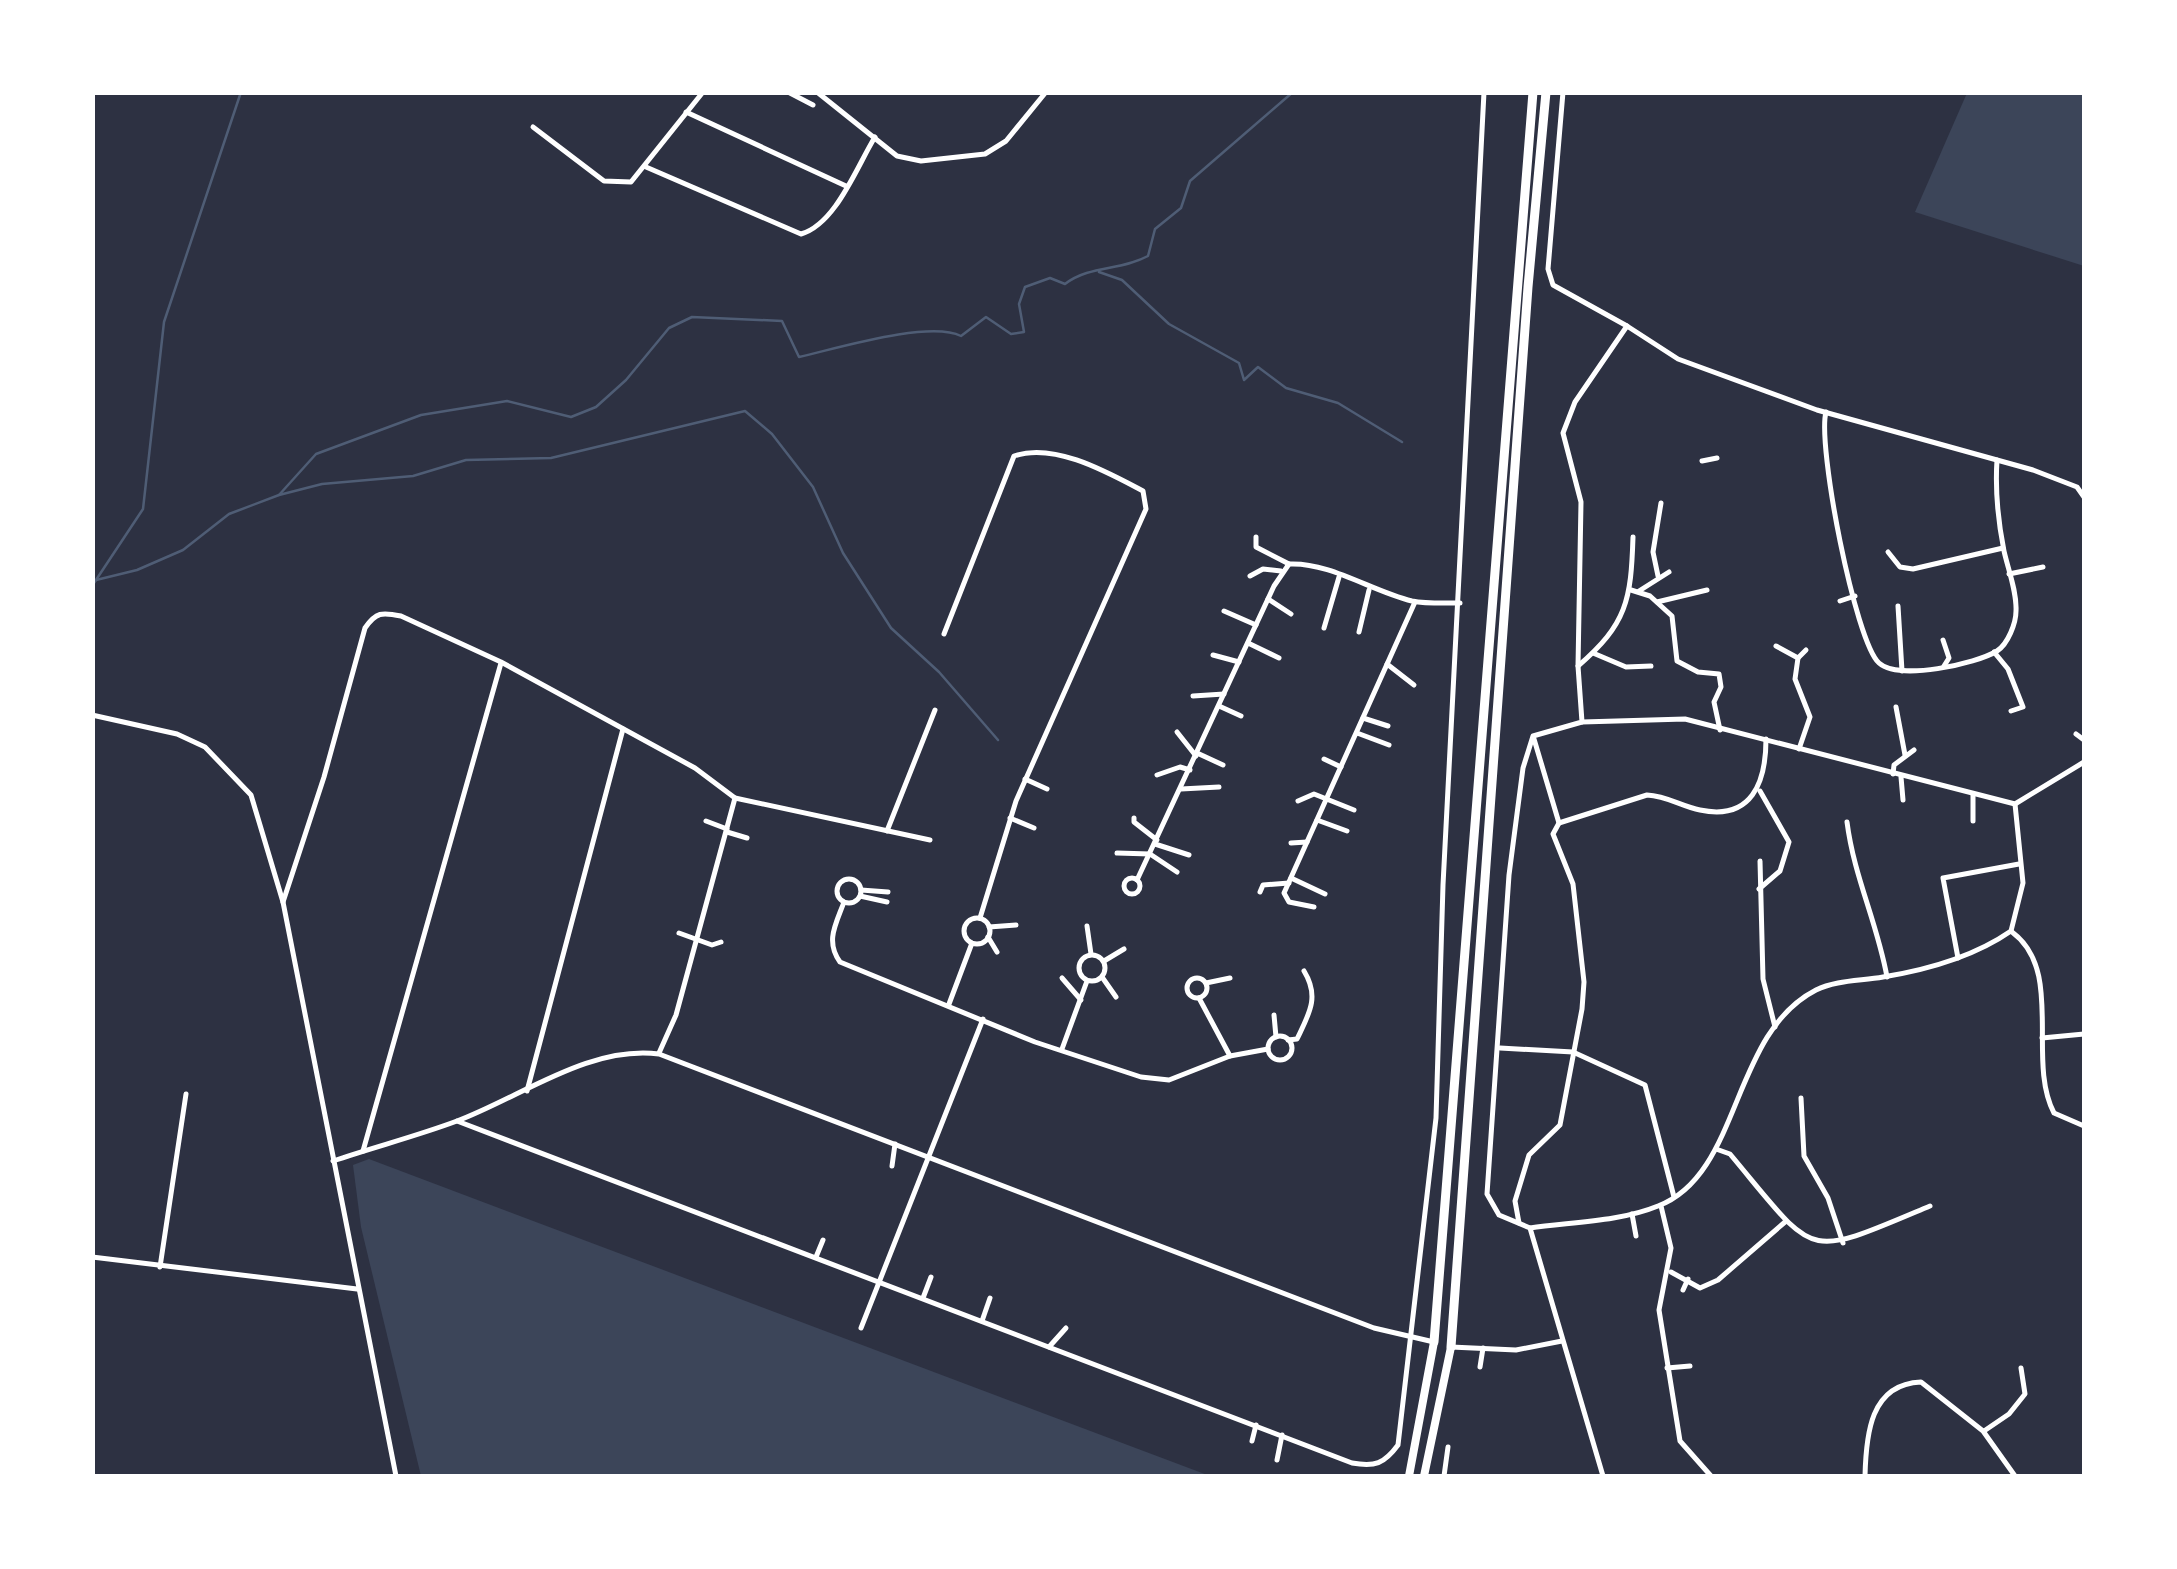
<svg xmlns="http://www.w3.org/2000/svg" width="2177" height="1569" font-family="Jost,sans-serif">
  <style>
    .green { fill: #3c4559 }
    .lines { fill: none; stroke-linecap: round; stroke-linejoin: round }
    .stream { stroke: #4f5d75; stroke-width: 2.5 }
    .minor { stroke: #fff; stroke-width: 5 }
    .tertiary { stroke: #fff; stroke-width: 5 }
    .trunk { stroke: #fff; stroke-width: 8 }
    .motorway { stroke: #fff; stroke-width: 9 }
  </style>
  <rect width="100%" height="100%" fill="#2d3142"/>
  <g class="green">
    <polygon points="1967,93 2084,93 2084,266 1915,212"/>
    <polygon points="369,1159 1210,1476 421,1476 361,1227 353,1165"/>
  </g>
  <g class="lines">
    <g class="stream">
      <polyline points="1099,272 1122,280 1169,324 1239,363 1244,380 1258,367 1286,388 1338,403 1402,442"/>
      <path d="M 279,495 L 316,454 L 421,415 L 507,401 L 571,417 L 596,407 L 626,380 L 669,328 L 692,317 L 782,321 L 799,357 C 835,349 929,320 961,336 L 986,317 L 1011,334 L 1024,332 L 1019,304 L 1025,287 L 1050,278 L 1065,284 C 1090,265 1120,271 1148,256 L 1155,229 L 1181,208 L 1190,181 L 1293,92"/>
      <polyline points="92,581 137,570 183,550 229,514 279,495 322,484 413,476 466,460 551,458 745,411 772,434 813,487 843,553 891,628 939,672 998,740"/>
      <polyline points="92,586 143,509 164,322 241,92"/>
    </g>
    <g class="minor">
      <polyline points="788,92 813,105"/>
      <polyline points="817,92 897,156 921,161 985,154 1006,141 1046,92"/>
      <polyline points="686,112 846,186"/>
      <polyline points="533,127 604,181 631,182 703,92"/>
      <path d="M 646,167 L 801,234 C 836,224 857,166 875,137"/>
      <polyline points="1627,326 1678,359 1817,410 2033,470 2077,487 2084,497"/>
      <path d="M 1826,412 C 1817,445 1855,641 1879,663 C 1899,681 1976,664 1997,651 C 2008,644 2016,623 2016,611 C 2017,592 2008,569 2004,551 C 1998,521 1995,491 1997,460"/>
      <polyline points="1702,461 1717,458"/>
      <polyline points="1256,537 1256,547 1289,564"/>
      <polyline points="1888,552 1900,567 1913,569 2003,548"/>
      <polyline points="2009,574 2043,567"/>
      <polyline points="1250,576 1263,569 1281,571"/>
      <polyline points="1658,576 1653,552 1661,503"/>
      <polyline points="1631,590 1650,596 1672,616 1677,661 1698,672 1719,674 1721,687 1714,702 1720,730"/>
      <polyline points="1639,591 1669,572"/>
      <polyline points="1268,599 1291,614"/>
      <polyline points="1840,601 1855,596"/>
      <polyline points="1657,602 1707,590"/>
      <polyline points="1898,606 1902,671"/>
      <polyline points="1224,611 1256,625"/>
      <polyline points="1324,628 1339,577"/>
      <polyline points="1359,632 1369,590"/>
      <path d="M 944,634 L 1014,456 C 1054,442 1107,472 1143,491 L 1146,509 L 1016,801 L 980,918"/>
      <polyline points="1943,640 1949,658 1944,666"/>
      <polyline points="1248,643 1279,658"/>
      <polyline points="1776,646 1798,658 1795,679 1810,717 1799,749"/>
      <polyline points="1994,652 2008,669 2023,707 2011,711"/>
      <polyline points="1593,653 1626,667 1651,666"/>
      <polyline points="1213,655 1239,662"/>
      <polyline points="1798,658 1806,650"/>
      <polyline points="1387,664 1414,685"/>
      <path d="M 1578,666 C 1627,624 1631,600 1633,537"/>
      <polyline points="1193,696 1224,694"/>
      <polyline points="1219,706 1241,716"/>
      <polyline points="1896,707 1905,755"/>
      <polyline points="1363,718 1388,726"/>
      <polyline points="1582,722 1685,719 2015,804 2084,762"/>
      <polyline points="1177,732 1196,756"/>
      <polyline points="1357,733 1389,745"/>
      <polyline points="2076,734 2084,740"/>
      <polyline points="1197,753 1223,765"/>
      <polyline points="1324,759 1341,767"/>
      <polyline points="1893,774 1894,765 1914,750"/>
      <polyline points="1157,775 1180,767 1190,770"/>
      <polyline points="1901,777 1903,800"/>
      <polyline points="1025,779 1047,789"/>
      <polyline points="1181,789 1219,787"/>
      <polyline points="1298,801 1314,794 1354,810"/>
      <polyline points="1010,818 1034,828"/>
      <polyline points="1134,818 1134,822 1157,840"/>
      <polyline points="1317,820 1347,831"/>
      <polyline points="706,821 727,829"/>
      <polyline points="1973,821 1973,794"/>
      <path d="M 1847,822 C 1854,877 1877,922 1887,977"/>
      <path d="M 1559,823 L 1647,795 C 1667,796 1681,806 1700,810 C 1752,821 1766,782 1766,739"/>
      <polyline points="887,831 935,710"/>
      <polyline points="727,832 747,838"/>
      <polyline points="1291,843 1307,842"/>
      <polyline points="1155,844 1189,855"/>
      <polyline points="1117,853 1150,854 1177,872"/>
      <polyline points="1760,861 1763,979 1775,1027"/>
      <circle cx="1132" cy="886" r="8"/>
      <polyline points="1291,878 1325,894"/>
      <circle cx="849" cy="891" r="12"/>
      <path d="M 1137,880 L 1274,586 L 1289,564 C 1330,562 1371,591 1412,601 C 1427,604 1445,603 1460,603"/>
      <polyline points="1759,889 1780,871 1789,842 1760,791"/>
      <polyline points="861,890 888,892"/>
      <polyline points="1260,892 1263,885 1289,883"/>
      <polyline points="860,896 887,902"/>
      <path d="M 283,902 L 324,777 L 365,628 C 376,612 382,612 401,616 L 501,662 L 695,768 L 735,798 L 930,840"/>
      <path d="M 844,902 C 836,924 825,941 840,962 L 1035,1042 L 1141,1077 L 1169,1080 L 1230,1056 L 1268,1049"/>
      <polyline points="1314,907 1289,902 1284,893 1415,602"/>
      <circle cx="977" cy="931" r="13"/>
      <polyline points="1087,926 1091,954"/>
      <polyline points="989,927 1016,925"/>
      <path d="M 2012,932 C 2065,971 2026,1060 2054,1113 L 2084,1126"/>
      <polyline points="679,933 712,945 721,942"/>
      <polyline points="988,937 997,952"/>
      <circle cx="1092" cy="968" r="13"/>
      <polyline points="1958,958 1943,878 2019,864"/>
      <polyline points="1104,961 1124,949"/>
      <polyline points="1102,977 1116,997"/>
      <circle cx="1197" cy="988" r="10"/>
      <polyline points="1062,978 1081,1000"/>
      <polyline points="1206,983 1230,978"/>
      <polyline points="1199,998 1230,1056"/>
      <polyline points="949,1004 972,943"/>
      <polyline points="1274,1015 1276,1037"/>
      <circle cx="1280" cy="1048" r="12"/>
      <polyline points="2042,1038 2084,1034"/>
      <path d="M 1288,1040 L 1297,1039 C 1309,1014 1320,997 1304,971"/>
      <polyline points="1500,1048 1573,1052 1645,1085 1674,1197"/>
      <polyline points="1062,1049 1087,981"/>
      <polyline points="659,1053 676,1015 735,798"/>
      <polyline points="527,1091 623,729"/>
      <polyline points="1801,1098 1804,1156 1828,1198 1843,1243"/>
      <path d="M 457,1121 L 1352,1463 C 1375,1467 1384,1464 1398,1445 L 1436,1118 L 1443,885 L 1484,92"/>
      <path d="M 1716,1149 L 1730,1154 C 1818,1259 1802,1260 1930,1206"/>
      <polyline points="363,1151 501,663"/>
      <path d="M 333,1161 C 374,1147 417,1136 457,1121 C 521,1097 589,1045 659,1054 L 1374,1328 L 1434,1342"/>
      <polyline points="892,1166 895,1144"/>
      <polyline points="1661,1206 1671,1248 1659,1310 1680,1441 1711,1476"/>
      <polyline points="1632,1214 1636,1236"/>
      <polyline points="1519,1223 1515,1201 1529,1155 1560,1125 1582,1009 1584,982 1573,884 1553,834 1559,823 1534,739"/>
      <path d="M 1530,1228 C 1571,1222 1619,1222 1658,1206 C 1742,1174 1730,1034 1816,990 C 1836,980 1861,981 1883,977 C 1926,970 1975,956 2011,931 L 2023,883 L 2015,804"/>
      <polyline points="92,1257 357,1289"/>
      <polyline points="816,1257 823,1240"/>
      <polyline points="160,1267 186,1094"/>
      <polyline points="1671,1272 1700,1288 1718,1280 1785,1222"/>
      <polyline points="1683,1290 1688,1279"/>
      <polyline points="923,1298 931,1277"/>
      <polyline points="982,1321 990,1298"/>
      <polyline points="861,1328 983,1019"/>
      <polyline points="1049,1347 1066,1328"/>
      <polyline points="1451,1347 1516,1350 1562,1341"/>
      <polyline points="1480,1367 1483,1348"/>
      <polyline points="1667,1368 1690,1366"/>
      <polyline points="1984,1431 2009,1414 2025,1394 2021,1368"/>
      <polyline points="1252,1441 1256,1425"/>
      <polyline points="1277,1460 1282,1435"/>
      <polyline points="1444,1476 1448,1447"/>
      <path d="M 1865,1476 C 1866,1435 1870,1384 1921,1382 L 1983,1431 L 2015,1476"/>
    </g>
    <g class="tertiary">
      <polyline points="1563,92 1548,269 1553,285 1627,326 1575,402 1563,433 1581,502 1578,666 1582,722 1533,736 1523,768 1509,875 1487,1194 1499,1215 1530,1228 1603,1476"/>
      <polyline points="92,715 177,734 205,747 251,795 283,902 396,1476"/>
    </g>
    <g class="trunk">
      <polyline points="1409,1476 1434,1342"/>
      <polyline points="1424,1476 1451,1347"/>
    </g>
    <g class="motorway">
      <polyline points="1434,1342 1533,92"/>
      <polyline points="1451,1347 1528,287 1546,92"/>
    </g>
  </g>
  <rect width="2177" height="1569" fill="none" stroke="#ffffff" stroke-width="190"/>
</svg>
